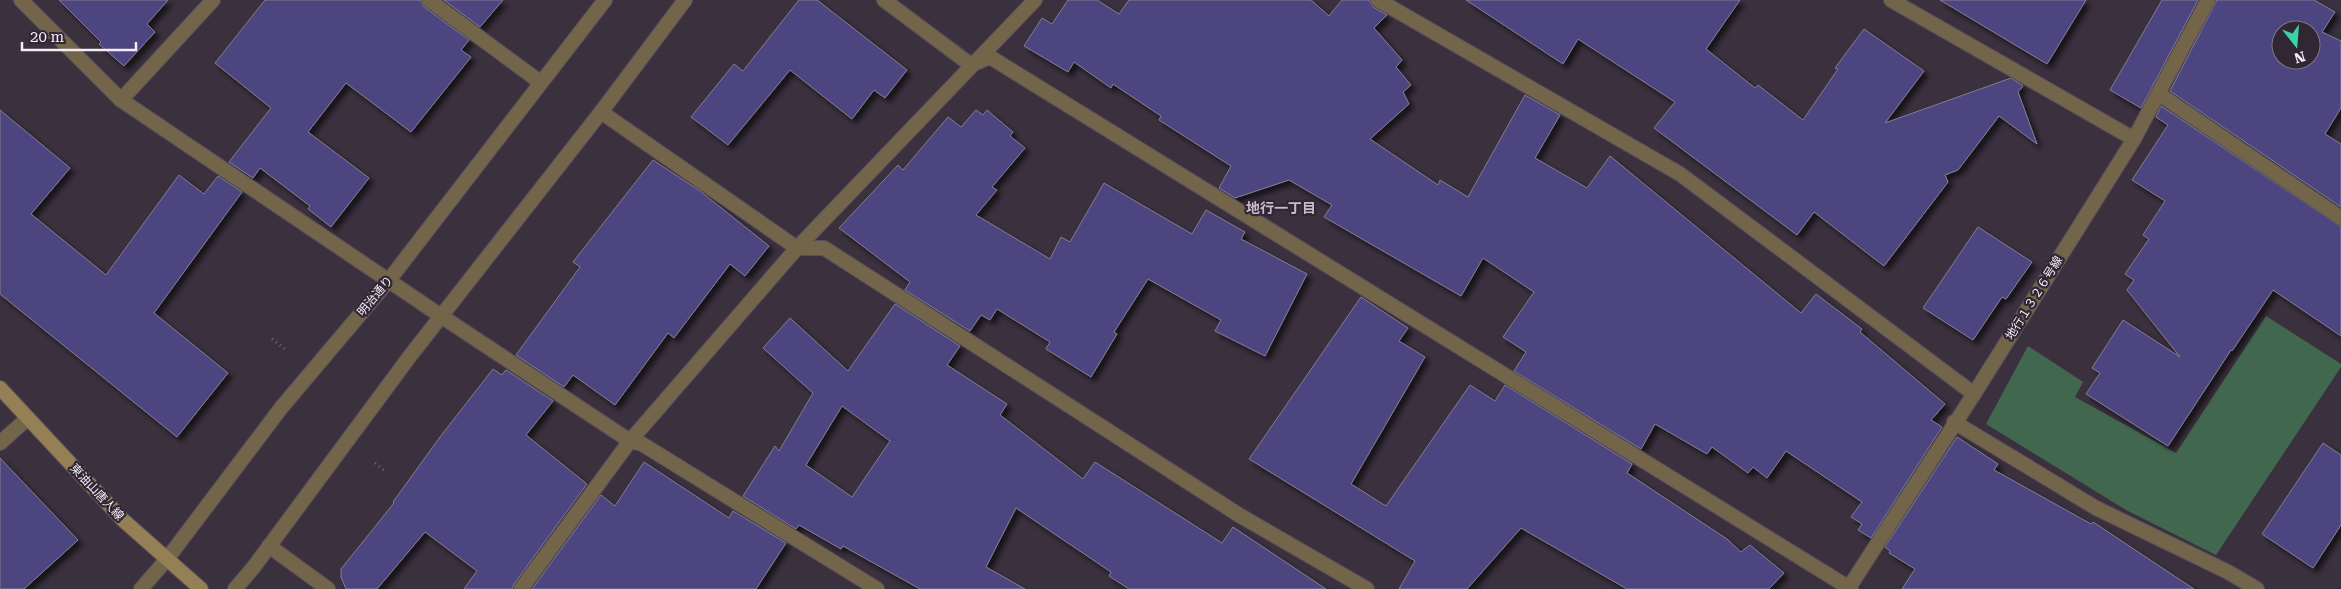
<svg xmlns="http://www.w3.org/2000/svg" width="2341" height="589" font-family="'Roboto Serif','Noto Sans JP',serif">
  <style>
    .green { fill: #41684e }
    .building { fill: #4e447f; stroke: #807e91; fill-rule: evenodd; filter: url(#shadow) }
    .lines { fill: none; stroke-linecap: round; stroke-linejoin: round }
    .service-casing { stroke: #594e5c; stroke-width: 16 }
    .minor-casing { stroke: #594e5c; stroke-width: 16 }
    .tertiary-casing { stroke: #594e5c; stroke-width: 16 }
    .secondary-casing { stroke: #594e5c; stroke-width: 16 }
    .path { stroke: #736976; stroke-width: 3; stroke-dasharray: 1 4; stroke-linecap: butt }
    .service { stroke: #72654a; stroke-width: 14 }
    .minor { stroke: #72654a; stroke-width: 14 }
    .tertiary { stroke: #72654a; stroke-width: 14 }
    .secondary { stroke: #948054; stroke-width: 14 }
    .labels { text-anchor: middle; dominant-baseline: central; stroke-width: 4.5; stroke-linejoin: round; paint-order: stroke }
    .street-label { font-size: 12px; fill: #f4edf7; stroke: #312634 }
    .neighbourhood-label { font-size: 14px; font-weight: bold; fill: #c7bacb; stroke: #312634 }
  </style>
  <defs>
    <filter id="shadow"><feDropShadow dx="4.5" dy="4.5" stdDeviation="2.5" flood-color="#0009"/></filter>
  </defs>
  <rect width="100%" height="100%" fill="#3b303e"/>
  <polygon class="green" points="2266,316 2341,364 2341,367 2216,555 2126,510 1986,424 2028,346 2083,382 2075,397 2176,453"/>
  <g class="building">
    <polygon points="59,0 168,0 147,24 155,32 124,66 99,44 101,42"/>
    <polygon points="265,0 420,0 424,7 469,40 461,50 471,57 411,132 346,83 308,132 369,178 331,227 308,209 310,206 260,168 253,178 229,162 271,108 215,63"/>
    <polygon points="444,0 503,0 480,27"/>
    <polygon points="799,0 817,0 907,70 885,98 874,90 852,119 790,70 728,145 691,117 734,64 743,71"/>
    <polygon points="1068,0 1097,0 1119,14 1129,0 1311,0 1329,16 1342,0 1369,0 1373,7 1387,15 1374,28 1402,60 1396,67 1411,85 1403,92 1409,104 1370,139 1438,185 1440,180 1468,197 1525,95 1560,115 1535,158 1587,188 1610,156 1801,313 1816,294 1862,329 1860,332 1945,404 1931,420 1942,427 1871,538 1858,530 1862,524 1851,517 1862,502 1786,451 1767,478 1753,467 1748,473 1712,447 1707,454 1655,424 1641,449 1514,371 1526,352 1503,337 1534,292 1483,258 1461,296 1324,217 1332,205 1289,180 1235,198 1219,188 1231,166 1159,120 1161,116 1113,84 1111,88 1074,62 1068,72 1024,46 1042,18 1052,24"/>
    <polygon points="1466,0 1740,0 1706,49 1755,88 1758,85 1803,120 1838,69 1835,68 1864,29 1924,71 1885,123 2011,78 2023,86 2018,92 2037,144 1999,116 1958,170 1945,175 1948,182 1884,266 1814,212 1797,235 1654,128 1675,102 1578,39 1563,64"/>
    <polygon points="1940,0 2086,0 2047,64"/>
    <polygon points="2162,0 2198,0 2141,108 2110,90"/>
    <path d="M 2217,0 L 2314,0 L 2335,12 L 2322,32 L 2341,41 L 2341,108 L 2325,134 L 2341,144 L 2341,207 L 2170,91 ZM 2281,30 L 2311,30 L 2311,60 L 2281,60 Z"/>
    <polygon points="2161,106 2341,227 2341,336 2273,290 2232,351 2231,350 2168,446 2086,394 2100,373 2092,368 2123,320 2180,357 2127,290 2134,280 2125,274 2149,239 2143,235 2165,201 2132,180 2168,125 2156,117"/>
    <polygon points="0,110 70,168 31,214 106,275 179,175 204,194 218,176 242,192 154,313 228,373 177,437 0,294"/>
    <polygon points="976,110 983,115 987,110 1013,132 1010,136 1025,148 992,187 997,190 976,215 1050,259 1061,237 1070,242 1104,183 1192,234 1206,210 1245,232 1241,239 1307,274 1265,356 1215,331 1221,320 1148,279 1114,332 1117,334 1091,377 1046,349 1050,342 997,309 990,320 981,315 970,331 905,290 910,282 839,228 898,165 903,170 948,117 961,127"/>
    <polygon points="653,160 700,191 769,246 745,276 730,264 674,338 668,333 615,405 573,375 564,387 516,355 580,267 573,262"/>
    <polygon points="1978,227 2032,262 2006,299 2002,297 1973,340 1923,308"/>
    <polygon points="1361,297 1408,328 1399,341 1425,357 1351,484 1386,506 1470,385 1495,401 1505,385 1632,464 1627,473 1727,539 1741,552 1750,545 1784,573 1769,589 1627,589 1521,528 1467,589 1399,589 1415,561 1249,459"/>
    <path d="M 895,304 L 960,346 L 947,365 L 1007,404 L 1000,415 L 1083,479 L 1095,462 L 1222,543 L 1233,527 L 1326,589 L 1129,589 L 1109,576 L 1111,572 L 1016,508 L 986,567 L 1025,589 L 920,589 L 843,546 L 841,549 L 799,525 L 796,529 L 743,496 L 775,446 L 779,451 L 813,393 L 763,348 L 790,318 L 848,371 ZM 842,406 L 890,441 L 852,497 L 806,465 Z"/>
    <polygon points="493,369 502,375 506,370 553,401 526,435 587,484 514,584 512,589 464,589 477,571 425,532 377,589 346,589 341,577 341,569 394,503 393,502 440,437"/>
    <polygon points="1957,437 1998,464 1994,470 2091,524 2093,522 2194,589 1902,589 1915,569 1889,553 1890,551 1885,547"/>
    <polygon points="2323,443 2341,455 2341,525 2313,568 2262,534"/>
    <polygon points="0,458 78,540 24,589 0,589"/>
    <polygon points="644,462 729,518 733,511 786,543 756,589 532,589 601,495 615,506"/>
  </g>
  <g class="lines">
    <defs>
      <polyline id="service" points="0,443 28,418"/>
      <g id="minor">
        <polyline points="21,0 121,100 441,316 630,441 642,444 877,589"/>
        <polyline points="429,0 540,82"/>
        <polyline points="884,0 971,65 990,57 1851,589"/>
        <polyline points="1378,0 1680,174 1974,394"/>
        <polyline points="1891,0 2134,139"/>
        <polyline points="2159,94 2341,218"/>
        <polyline points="121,100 213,0"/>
        <polyline points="601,112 797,248 824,248 1239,515 1367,589"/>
        <polyline points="1954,422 2096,508 2228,572 2257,589"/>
        <polyline points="269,546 328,589"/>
        <polyline points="521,589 630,441 797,248 1035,0"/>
        <polyline points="1848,589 1974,394 2134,139 2208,0"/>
      </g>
      <g id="tertiary">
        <polyline points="141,589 167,559 281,408 389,280 605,0"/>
        <polyline points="235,589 253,568 410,356 601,112 685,0"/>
      </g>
      <polyline id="secondary" points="0,388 123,520 201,589"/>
    </defs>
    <use href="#service" class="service-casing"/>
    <use href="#minor" class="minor-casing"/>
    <use href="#tertiary" class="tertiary-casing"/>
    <use href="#secondary" class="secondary-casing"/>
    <g class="path">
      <polyline points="272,339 285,349"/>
      <polyline points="375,463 385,471"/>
    </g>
    <use href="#service" class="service"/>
    <use href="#minor" class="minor"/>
    <use href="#tertiary" class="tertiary"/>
    <use href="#secondary" class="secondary"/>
  </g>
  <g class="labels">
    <g class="street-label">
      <text transform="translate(375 296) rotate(-50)">明治通り</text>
      <text transform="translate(2034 298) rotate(-58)">地行１３２６号線</text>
      <text transform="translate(97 492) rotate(47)">東油山唐人線</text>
    </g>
    <g class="neighbourhood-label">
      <text x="1281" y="208">地行一丁目</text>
    </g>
  </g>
  <g transform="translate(2296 45) rotate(163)"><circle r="24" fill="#312634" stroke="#7f7682"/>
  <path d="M0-4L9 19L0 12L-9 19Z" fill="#38d4a6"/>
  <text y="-8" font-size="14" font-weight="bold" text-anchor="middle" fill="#f4edf7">N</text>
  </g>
  <path d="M22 42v8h114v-8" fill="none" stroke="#f4edf7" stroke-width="2.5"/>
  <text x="30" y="42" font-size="15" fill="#f4edf7" stroke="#312634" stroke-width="4" paint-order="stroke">20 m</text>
</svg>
